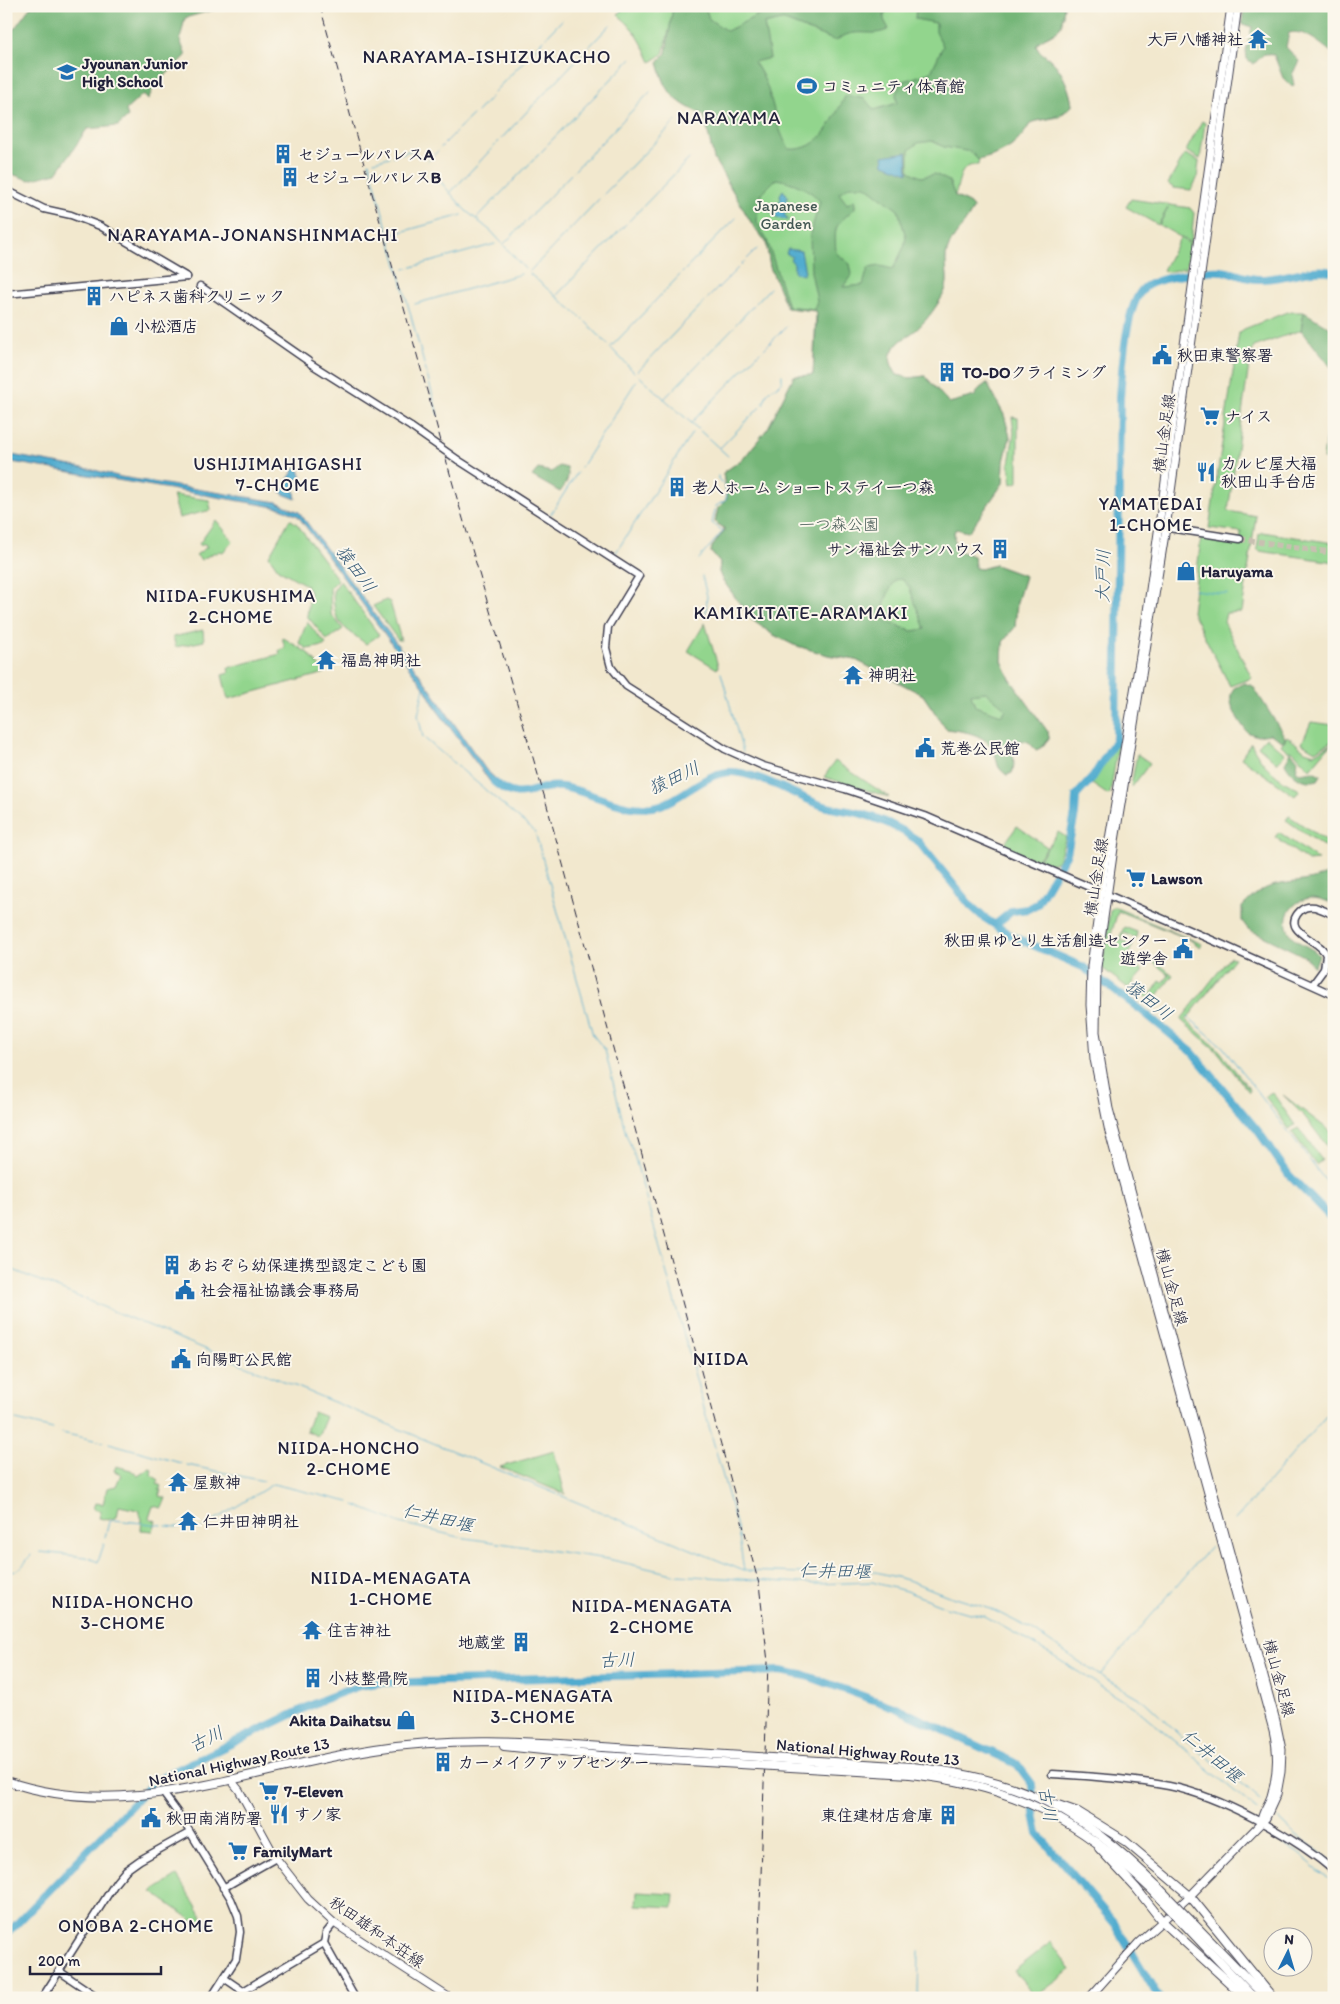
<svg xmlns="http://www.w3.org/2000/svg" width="1340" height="2004" font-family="Itim,'Klee One',sans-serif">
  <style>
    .green { fill: #92d58d; stroke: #5a7c64 }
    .forest { fill: #75b678; stroke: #4c6c5a; fill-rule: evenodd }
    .water { fill: #51accf; stroke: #3a6785 }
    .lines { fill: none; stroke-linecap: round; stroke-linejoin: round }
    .stream { stroke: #51accf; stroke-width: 1 }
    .river { stroke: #51accf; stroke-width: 8 }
    .secondary-tunnel { stroke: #c8c0b1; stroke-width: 6; stroke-dasharray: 6 3; stroke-linecap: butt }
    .secondary-casing { stroke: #414051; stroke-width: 9 }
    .primary-casing { stroke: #414051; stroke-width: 9 }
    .highway-casing { stroke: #414051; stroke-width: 10 }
    .secondary { stroke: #fff; stroke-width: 6 }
    .primary { stroke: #fff; stroke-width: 7 }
    .highway { stroke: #fff; stroke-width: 8 }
    .rail { stroke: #22223b; stroke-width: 1; stroke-dasharray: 8 4; stroke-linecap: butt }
    .secondary-bridge-casing { stroke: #414051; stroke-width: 9; stroke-linecap: butt }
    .highway-bridge-casing { stroke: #414051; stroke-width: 10; stroke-linecap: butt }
    .secondary-bridge { stroke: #fff; stroke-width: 6 }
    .highway-bridge { stroke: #fff; stroke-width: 8 }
    .labels { text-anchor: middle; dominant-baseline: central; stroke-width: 4; stroke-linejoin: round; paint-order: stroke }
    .poi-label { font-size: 16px; font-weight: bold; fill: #22223b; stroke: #fbf7ec; text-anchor: start }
    .park-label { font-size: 16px; fill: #445854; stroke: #fbf7ec }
    .street-label { font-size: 16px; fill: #22223b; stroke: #fbf7ec }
    .neighbourhood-label { font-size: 18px; letter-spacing: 1px; fill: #22223b; stroke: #fbf7ec }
    .water-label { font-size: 18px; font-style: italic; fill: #355976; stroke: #fbf7ec }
    .quarter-label { font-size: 19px; letter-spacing: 1px; fill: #22223b; stroke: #fbf7ec }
  </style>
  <rect width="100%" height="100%" fill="#fbf7ec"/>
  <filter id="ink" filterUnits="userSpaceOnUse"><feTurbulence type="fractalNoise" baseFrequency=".02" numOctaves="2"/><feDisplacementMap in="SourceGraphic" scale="10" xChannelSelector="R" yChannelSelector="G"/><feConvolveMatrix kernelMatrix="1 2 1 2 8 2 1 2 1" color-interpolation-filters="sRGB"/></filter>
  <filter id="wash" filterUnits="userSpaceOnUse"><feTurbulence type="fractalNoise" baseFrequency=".0096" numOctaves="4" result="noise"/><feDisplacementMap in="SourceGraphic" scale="20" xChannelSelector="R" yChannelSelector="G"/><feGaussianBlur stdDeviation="1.12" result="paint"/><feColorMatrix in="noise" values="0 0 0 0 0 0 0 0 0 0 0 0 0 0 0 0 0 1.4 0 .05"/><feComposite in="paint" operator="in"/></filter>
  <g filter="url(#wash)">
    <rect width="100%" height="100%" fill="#f2e8ce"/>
    <g class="green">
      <path d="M 625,6 L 1064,6 C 1063,12 1063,22 1060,27 C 1054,36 1042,36 1036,45 C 1040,54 1046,55 1053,62 C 1063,72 1071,93 1072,106 L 1059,117 L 1032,122 C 1027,127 1025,133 1020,138 C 1009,151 994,156 979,160 L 978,165 C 958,164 960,182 955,196 L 970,204 L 973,208 C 967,224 952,235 947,251 C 943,265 951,279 944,293 C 938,305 926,321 916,330 C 908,336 898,341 893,350 C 887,359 892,367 897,375 L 910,378 L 925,376 L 949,403 L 975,396 L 979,389 L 987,383 L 1004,415 L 1010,437 L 1004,461 L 1003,483 L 971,529 L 968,532 L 957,529 L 954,531 L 955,550 L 974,556 L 975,568 L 981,569 L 995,565 L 1025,576 L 1017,602 L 1015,627 L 1003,642 L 1002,661 L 1010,679 L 1048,732 L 1049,738 L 1042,747 L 1036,750 L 1029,742 L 1020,740 C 1008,749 1017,762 1012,773 L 1007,775 C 998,769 998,766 996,756 C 990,734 964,731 946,729 L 923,695 L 856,660 L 828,655 L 794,645 L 772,634 L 751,619 L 722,579 L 719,572 L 720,563 L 711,552 L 712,547 L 724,531 L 724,528 L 715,522 L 718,508 L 727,499 L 723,473 L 744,458 L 768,428 L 794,376 L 813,375 L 816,311 L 787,308 L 770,267 L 766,242 L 752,224 L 714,159 L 704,115 C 675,102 666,94 658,62 L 666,53 L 673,16 L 663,54 L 651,62 C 642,43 635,28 618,15 Z"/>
      <polygon points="1202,121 1205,123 1200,159 1186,151"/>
      <polygon points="1185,154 1199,161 1197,179 1191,190 1174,188 1168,184"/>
      <polygon points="1131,199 1190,208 1194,213 1191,243 1159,225 1168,208 1158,225 1126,207"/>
      <polygon points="1180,238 1190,244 1186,268 1167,272 1163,270"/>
      <polygon points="1287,312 1304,312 1301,330 1254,347 1250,358 1228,511 1256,516 1242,612 1226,613 1224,622 1252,678 1230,686 1192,612 1201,538 1240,545 1241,532 1209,528 1239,333 1244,329"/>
      <polygon points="1012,417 1018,418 1018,482 1012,484 1009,464 1014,433"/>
      <polygon points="1327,427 1334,428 1334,460 1323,459"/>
      <polygon points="173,495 209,500 211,510 179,518"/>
      <polygon points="290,519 297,524 338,580 330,588 331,614 343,629 327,640 307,616 310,592 306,585 278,569 269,556"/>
      <polygon points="216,520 233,541 223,552 219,551 216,554 215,552 201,560 196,555 207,547 205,544 200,546 199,544"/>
      <polygon points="1262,532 1334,543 1334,562 1259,551 1257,549 1259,534"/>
      <path d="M 340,581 L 379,635 L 366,644 C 340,624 334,625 333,591 Z"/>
      <polygon points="386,600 390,602 401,640 398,640 373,606"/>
      <polygon points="307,622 326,644 324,646 307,649 299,643"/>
      <polygon points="705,623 718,666 717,669 688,651"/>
      <polygon points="203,630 204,641 176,647 173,637"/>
      <polygon points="282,637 308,653 325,673 228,699 222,675 229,673 228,668 280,654 279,650 285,648"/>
      <polygon points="1311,722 1334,725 1334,740 1315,751 1302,743"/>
      <polygon points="1287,736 1305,751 1314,754 1331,744 1310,769 1293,751 1288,751 1281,745"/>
      <polygon points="1266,737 1285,754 1277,763 1258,746"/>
      <polygon points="1119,741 1110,794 1108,795 1092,784"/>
      <path d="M 1251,743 C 1260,764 1279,781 1300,790 L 1295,796 L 1241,758 Z"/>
      <polygon points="1137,754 1150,763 1132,787 1131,786"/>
      <polygon points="835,761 889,797 824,777"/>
      <polygon points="1289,816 1334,846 1334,848 1330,851 1286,820"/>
      <polygon points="1017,826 1047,847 1037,861 1003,846"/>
      <polygon points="1058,832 1066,837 1058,861 1051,864 1039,860"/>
      <polygon points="1279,832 1318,860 1308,861 1275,837"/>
      <polygon points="1114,907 1202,944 1200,947 1189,939 1118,911 1110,938 1118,942 1124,927 1137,932 1136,938 1124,933 1121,940 1133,945 1126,958 1143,971 1128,988 1102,968 1110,910"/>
      <polygon points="1230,957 1235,958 1186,1020 1220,1051 1250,1090 1249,1092 1218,1052 1182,1021 1182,1018"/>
      <polygon points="1155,961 1173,975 1153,1002 1138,990 1141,986 1150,996 1160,981 1163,983 1169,975 1154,963"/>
      <polygon points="1272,1092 1295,1125 1289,1129 1265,1096"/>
      <polygon points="1283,1095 1334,1134 1332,1144 1334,1159 1331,1159 1333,1154 1305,1117"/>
      <polygon points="1298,1128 1322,1160 1316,1165 1292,1132"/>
      <polygon points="313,1412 326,1417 318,1436 306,1431"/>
      <polygon points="554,1451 565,1494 500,1467"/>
      <polygon points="116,1466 131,1470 138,1476 150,1468 152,1469 151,1475 159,1480 157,1484 161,1486 159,1490 161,1490 159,1496 166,1498 162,1508 153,1506 149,1518 156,1521 153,1531 141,1530 142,1519 138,1510 119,1506 117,1517 108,1520 99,1518 101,1511 93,1509 95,1503 103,1504 107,1488 116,1486 121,1474 114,1471"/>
      <polygon points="177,1876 206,1922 208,1925 205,1929 152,1892"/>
      <polygon points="637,1892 674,1894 673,1907 636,1905"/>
      <polygon points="1051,1942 1071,1970 1035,1997 1014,1971"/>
    </g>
    <g class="forest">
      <polygon points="31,6 227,6 185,18 180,40 186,56 154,86 148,100 143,94 126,110 128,117 118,126 87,129 57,173 29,180 6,172 6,40"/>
      <path d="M 673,6 L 705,6 L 709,19 L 727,31 L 775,6 L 893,6 L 884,14 L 884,20 L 889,29 C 872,39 855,25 836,41 L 782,20 L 764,24 L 770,58 L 754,62 C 774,88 772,122 789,149 C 821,152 832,120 846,95 L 865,99 L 874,110 L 897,103 L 896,94 L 901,82 L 931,72 L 943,46 L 936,32 L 936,23 L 915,19 L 916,6 L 1064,6 C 1063,12 1063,22 1060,27 C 1054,36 1042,36 1036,45 C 1040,54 1046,55 1053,62 C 1063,72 1071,93 1072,106 C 1060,118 1047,118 1032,122 C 1027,127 1025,133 1020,138 C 1009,151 994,156 978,160 L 971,152 L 944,147 L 932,141 L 918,143 L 909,150 L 909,171 L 921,177 L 935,174 L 949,181 L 955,196 L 970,204 L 973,208 C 967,224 952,235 947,251 C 943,265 951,279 944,293 C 938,305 926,321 916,330 C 908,336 898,341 893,350 C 887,359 892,367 897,375 L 910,378 L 925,376 L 949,403 L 975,396 L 979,389 L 987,383 L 1004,415 L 1010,437 L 1004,461 L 1003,483 L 971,529 L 968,532 L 957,529 L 954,531 L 955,550 L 974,556 L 975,568 L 981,569 L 995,565 L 1025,576 L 1017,602 L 1015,627 L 1003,642 L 1002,661 L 1010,679 L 1048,732 L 1049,738 L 1042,747 L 1036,750 L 1029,742 L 1020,740 C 1008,749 1017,762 1012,773 L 1007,775 C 998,769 998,766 996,756 C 990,734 964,731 946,729 L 923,695 L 856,660 L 828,655 L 794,645 L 772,634 L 751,619 L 722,579 L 719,572 L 720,563 L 711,552 L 712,547 L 724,531 L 724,528 L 715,522 L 718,508 L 727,499 L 723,473 L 744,458 L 768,428 L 794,376 L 813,375 L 817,314 L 816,311 L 787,308 L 770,267 L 766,242 L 752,224 L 714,159 L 704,115 C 675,102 666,94 658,62 L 666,53 ZM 776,179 C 791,181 813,190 820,202 L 810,234 L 811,272 L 817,301 L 814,309 L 788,306 L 767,240 L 757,222 L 759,196 ZM 850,186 L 866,186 L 898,210 L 906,237 L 904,247 L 893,269 L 880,266 L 868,268 L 863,285 L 843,287 L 852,274 L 850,264 L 836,253 C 834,223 835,227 855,208 L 855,200 L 847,204 L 839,193 ZM 902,579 L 909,587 L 925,629 L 912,631 L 885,621 C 881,604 888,594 895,580 ZM 986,692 L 1006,709 L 1002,715 L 975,706 L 971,694 Z"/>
      <path d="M 1244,6 L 1302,6 L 1318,9 L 1320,6 L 1334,6 L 1334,54 C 1321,45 1306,29 1289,33 L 1286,47 L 1299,61 L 1292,75 L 1294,85 L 1292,87 L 1283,78 L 1274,55 L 1264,54 L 1254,64 L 1247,59 L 1246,50 L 1252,27 L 1242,24 Z"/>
      <polygon points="1304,312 1334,330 1334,367 1331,367 1301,330"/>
      <path d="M 559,466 L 567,468 C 570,478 566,484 560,492 L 532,476 L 538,469 L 552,472 Z"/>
      <path d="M 1244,683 L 1253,686 L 1285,737 L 1285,740 L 1282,741 L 1270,734 L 1257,736 L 1247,732 C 1239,721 1224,701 1234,688 Z"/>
      <path d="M 1291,752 L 1298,760 L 1296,771 L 1300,773 L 1313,771 L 1321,775 L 1318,780 C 1305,784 1291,776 1285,763 Z"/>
      <path d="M 1334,871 L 1334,904 C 1326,901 1319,898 1311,898 C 1291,900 1278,921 1293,937 C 1300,945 1312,947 1319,955 L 1315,966 L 1313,966 L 1306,957 L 1248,929 L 1242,921 L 1242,907 C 1267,881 1275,886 1308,880 C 1317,879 1325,874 1334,871 Z"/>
    </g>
    <g class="water">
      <polygon points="907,152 908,173 884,164 883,156"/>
      <polygon points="783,190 788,197 786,200 788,209 784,214 788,220 776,218 775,211 770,212 769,209 781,201 780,195"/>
      <polygon points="788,249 801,251 805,272 803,275 794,272 794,264 790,259 792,257 786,253"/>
      <polygon points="6,454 94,470 121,477 277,502 299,512 431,690 486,770 508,790 491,783 437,710 425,689 298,516 281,508 6,461"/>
      <polygon points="296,467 298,467 302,478 293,481 296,499 283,494 280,491"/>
    </g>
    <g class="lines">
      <g class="stream">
        <polyline points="620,11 624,6"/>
        <polyline points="546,37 562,20"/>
        <polyline points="529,56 543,40"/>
        <polyline points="493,93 526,59"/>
        <polyline points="477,112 491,97"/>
        <polyline points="520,119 610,25"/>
        <polyline points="458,129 473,115"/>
        <polyline points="548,144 633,57"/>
        <polyline points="441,147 456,132"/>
        <polyline points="393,156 415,149"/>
        <polyline points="374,161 389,157"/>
        <polyline points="428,161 438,151"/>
        <polyline points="369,162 438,415"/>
        <polyline points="575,170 650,92"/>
        <polyline points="440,181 465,210 492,232 525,269"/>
        <polyline points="450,193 518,121"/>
        <polyline points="603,195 676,121"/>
        <polyline points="477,218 546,147"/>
        <polyline points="629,221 689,159"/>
        <polyline points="390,235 462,215"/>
        <polyline points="504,244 573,172"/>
        <polyline points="405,269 495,244"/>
        <polyline points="530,271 599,199"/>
        <polyline points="682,273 736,218"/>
        <polyline points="530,274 583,319"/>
        <polyline points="556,296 626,224"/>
        <polyline points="708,298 757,249"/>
        <polyline points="415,304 521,274"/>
        <polyline points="586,322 634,372"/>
        <polyline points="736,324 770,288"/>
        <polyline points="610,348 680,275"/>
        <polyline points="763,350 786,327"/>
        <polyline points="637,372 706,300"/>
        <polyline points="639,376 728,456"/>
        <polyline points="664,399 734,327"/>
        <polyline points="691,423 760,352"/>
        <polyline points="719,449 763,404 768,392 782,382 782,375"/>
        <polyline points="581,467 637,380"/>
        <polyline points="551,514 577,473"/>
        <polyline points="615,554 692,433"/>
        <polyline points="699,559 723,531 712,523 716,506 726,500 725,485 718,479 718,476"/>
        <polyline points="702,576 707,596 706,613"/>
        <polyline points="1194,590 1227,594"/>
        <polyline points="721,673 743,752"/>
        <polyline points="424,687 418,715 423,737 535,832 593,1035 605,1050 626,1134 633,1151 738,1531 744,1570"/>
        <polyline points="741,772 741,771"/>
        <polyline points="1188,1017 1223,1047 1334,1192"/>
        <polyline points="6,1267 744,1571 831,1574 868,1570 908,1580 946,1595 991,1609 1031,1629 1099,1675 1144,1701 1189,1743 1245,1786 1262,1801"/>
        <polyline points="6,1417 8,1418"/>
        <polyline points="16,1420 53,1429"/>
        <polyline points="62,1433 103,1442"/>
        <polyline points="109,1443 181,1463"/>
        <polyline points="187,1465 264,1481"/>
        <polyline points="354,1505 400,1523 459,1537 608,1559 677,1575 817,1584 872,1582 906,1591 949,1608 984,1616 1034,1644 1137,1709 1257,1810"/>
        <polyline points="1235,1520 1334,1407"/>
        <polyline points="166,1526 200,1529 273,1484 349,1502"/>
        <polyline points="105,1537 109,1522 114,1520 161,1525"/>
        <polyline points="40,1552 86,1557 98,1562 104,1544"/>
        <path d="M 6,1571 C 19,1575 23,1564 31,1555"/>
        <polyline points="1100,1675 1211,1546"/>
        <polyline points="1277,1817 1294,1833 1334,1863"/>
        <polyline points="1269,1835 1298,1853 1334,1883"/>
        <polyline points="918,1998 919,1951"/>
      </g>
      <g class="river">
        <path d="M 494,782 C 523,807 533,783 562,787 C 594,792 628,816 661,805 C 684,797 704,774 729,772 C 751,770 796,795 818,804 C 831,809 845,810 859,813 C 879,818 900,828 917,840 L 970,905 L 983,917 L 1012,936 L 1083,967 L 1141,1010 L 1192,1052 L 1258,1131 L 1289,1175 L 1334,1221"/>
        <path d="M 996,924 L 1012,911 L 1028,909 L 1037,904 L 1067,853 L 1075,814 L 1076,796 L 1093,777 L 1116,739 L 1120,398 C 1122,372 1125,305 1144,288 C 1154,278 1206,270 1221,271 C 1234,272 1246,279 1258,279 C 1283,280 1309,266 1334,272"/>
        <polyline points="6,1935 150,1786 164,1776 322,1700 359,1686 378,1683 780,1671 807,1676 896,1708 1017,1764 1032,1784 1034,1814 1038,1834 1115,1924 1159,1998"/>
      </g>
    </g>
  </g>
  <g filter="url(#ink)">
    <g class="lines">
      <polyline class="secondary-tunnel" points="1240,539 1334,553"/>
      <defs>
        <g id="secondary">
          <polyline points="6,190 44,209 71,215 100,226 187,277"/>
          <polyline points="200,286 308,361"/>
          <polyline points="6,294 187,277"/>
          <polyline points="311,364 411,427"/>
          <polyline points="458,460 639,576 608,627 606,648 611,667 626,686 725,749 763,766 845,789 925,816 1221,944 1334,995"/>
          <polyline points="1162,527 1240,539"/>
          <path d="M 1313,984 L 1324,969 L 1326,955 C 1322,940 1279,932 1300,911 C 1304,907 1309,906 1315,907 C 1321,909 1328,912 1334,915"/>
          <path d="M 1052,1774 C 1091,1776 1131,1779 1169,1786 C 1220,1796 1295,1837 1334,1871"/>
          <polyline points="163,1793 182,1819 231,1899 238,1916 240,1932 236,1959 211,1998"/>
          <polyline points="223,1888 276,1858"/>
          <polyline points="334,1923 326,1933 324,1943 355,1998"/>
          <polyline points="59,1971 99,1998"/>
          <polyline points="224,1978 243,1991 324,1943"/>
          <polyline points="42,1998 116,1882 126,1870 140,1860 189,1833"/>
        </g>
        <g id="primary">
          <path d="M 1231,6 L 1145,626 L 1105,863 L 1091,966 L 1090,1005 L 1094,1059 L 1109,1132 L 1273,1730 C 1278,1752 1278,1774 1271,1796 C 1268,1805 1262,1812 1261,1821"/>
          <polyline points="231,1780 239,1790 276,1858 308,1899 334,1923 450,1998"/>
          <polyline points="1089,1998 1139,1942 1190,1896 1266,1818 1277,1794 1281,1772 1282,1750 1276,1721 1109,1109 1096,1032 1097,967 1115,841 1166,528 1238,6"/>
        </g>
        <g id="highway">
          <polyline points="504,1746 601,1756"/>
          <path d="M 912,1767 C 1021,1778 1080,1809 1157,1886"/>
          <path d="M 910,1774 C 1013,1785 1079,1819 1153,1891"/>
          <path d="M 6,1781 C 130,1824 252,1767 375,1749 C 450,1737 527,1741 602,1747"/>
          <polyline points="1055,1804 1078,1812 1125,1841 1190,1896 1273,1998"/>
          <polyline points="1099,1848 1136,1888 1162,1921 1246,1998"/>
          <polyline points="1189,1919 1266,1998"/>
          <polyline points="1184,1924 1254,1998"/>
        </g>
      </defs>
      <use href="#secondary" class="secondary-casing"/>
      <use href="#primary" class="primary-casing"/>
      <use href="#highway" class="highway-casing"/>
      <use href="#secondary" class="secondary"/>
      <use href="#primary" class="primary"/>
      <use href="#highway" class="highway"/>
      <polyline class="rail" points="320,6 454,488 546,802 759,1584 768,1662 757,1998"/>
      <defs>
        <polyline id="secondary-bridge" points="411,427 458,460"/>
        <g id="highway-bridge">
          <polyline points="602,1747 912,1767"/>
          <polyline points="601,1756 910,1774"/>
          <polyline points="1157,1886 1189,1919"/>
          <polyline points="1153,1891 1184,1924"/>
        </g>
      </defs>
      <use href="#secondary-bridge" class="secondary-bridge-casing"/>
      <use href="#highway-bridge" class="highway-bridge-casing"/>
      <use href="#secondary-bridge" class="secondary-bridge"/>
      <use href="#highway-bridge" class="highway-bridge"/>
    </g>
  </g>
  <defs>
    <symbol id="temple-bare" viewBox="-9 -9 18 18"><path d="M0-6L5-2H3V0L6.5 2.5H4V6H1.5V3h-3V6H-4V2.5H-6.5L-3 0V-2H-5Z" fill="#1f6fb2" stroke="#fbf7ec" stroke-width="2.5" paint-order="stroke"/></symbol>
    <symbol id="school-bare" viewBox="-9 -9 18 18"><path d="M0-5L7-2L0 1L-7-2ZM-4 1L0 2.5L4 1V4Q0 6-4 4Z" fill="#1f6fb2" stroke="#fbf7ec" stroke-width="2.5" paint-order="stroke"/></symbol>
    <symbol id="stadium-bare" viewBox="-9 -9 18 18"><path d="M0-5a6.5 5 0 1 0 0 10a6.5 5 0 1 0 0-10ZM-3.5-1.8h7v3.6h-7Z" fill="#1f6fb2" stroke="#fbf7ec" stroke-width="2.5" paint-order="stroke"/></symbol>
    <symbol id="building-bare" viewBox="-9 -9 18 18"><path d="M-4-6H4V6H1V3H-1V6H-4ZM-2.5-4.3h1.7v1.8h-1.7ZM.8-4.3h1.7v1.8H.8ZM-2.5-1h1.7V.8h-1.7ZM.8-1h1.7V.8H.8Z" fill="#1f6fb2" stroke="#fbf7ec" stroke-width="2.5" paint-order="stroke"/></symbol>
    <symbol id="shop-bare" viewBox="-9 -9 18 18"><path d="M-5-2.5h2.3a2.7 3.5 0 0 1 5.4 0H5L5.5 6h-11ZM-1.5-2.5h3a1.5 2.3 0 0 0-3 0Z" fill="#1f6fb2" stroke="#fbf7ec" stroke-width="2.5" paint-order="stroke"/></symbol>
    <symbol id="civic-bare" viewBox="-9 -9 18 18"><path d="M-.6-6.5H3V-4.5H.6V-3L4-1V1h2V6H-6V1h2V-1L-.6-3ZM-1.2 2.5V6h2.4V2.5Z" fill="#1f6fb2" stroke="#fbf7ec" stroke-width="2.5" paint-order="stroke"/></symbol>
    <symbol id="supermarket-bare" viewBox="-9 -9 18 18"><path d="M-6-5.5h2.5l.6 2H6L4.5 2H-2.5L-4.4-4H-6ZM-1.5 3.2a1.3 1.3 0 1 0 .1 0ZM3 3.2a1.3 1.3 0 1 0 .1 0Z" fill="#1f6fb2" stroke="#fbf7ec" stroke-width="2.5" paint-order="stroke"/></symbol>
    <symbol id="restaurant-bare" viewBox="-9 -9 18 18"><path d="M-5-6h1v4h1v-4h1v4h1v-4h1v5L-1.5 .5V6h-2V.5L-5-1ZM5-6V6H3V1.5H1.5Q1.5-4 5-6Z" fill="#1f6fb2" stroke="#fbf7ec" stroke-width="2.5" paint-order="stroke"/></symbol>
  </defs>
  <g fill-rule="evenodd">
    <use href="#temple-bare" x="1244" y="25" width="28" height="28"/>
    <use href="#school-bare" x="53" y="58" width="28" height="28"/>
    <use href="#stadium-bare" x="793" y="72" width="28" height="28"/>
    <use href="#building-bare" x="269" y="140" width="28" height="28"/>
    <use href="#building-bare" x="276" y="163" width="28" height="28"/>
    <use href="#building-bare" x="80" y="282" width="28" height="28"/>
    <use href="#shop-bare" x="105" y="312" width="28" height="28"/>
    <use href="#civic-bare" x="1148" y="341" width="28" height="28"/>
    <use href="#building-bare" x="933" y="358" width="28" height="28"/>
    <use href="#supermarket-bare" x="1196" y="402" width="28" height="28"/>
    <use href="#restaurant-bare" x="1192" y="458" width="28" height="28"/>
    <use href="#building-bare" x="663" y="473" width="28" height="28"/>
    <use href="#building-bare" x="986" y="535" width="28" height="28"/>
    <use href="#shop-bare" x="1172" y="557" width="28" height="28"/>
    <use href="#temple-bare" x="312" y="646" width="28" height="28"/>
    <use href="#temple-bare" x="839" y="661" width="28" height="28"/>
    <use href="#civic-bare" x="911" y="734" width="28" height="28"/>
    <use href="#supermarket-bare" x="1122" y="864" width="28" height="28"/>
    <use href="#civic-bare" x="1169" y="935" width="28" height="28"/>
    <use href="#building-bare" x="158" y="1251" width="28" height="28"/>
    <use href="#civic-bare" x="171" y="1276" width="28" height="28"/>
    <use href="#civic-bare" x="167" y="1345" width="28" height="28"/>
    <use href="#temple-bare" x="164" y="1468" width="28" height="28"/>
    <use href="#temple-bare" x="174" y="1507" width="28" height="28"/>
    <use href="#temple-bare" x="298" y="1616" width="28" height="28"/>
    <use href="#building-bare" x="507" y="1628" width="28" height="28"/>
    <use href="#building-bare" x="299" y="1664" width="28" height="28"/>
    <use href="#shop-bare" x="392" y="1706" width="28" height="28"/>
    <use href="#building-bare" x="429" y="1748" width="28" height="28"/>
    <use href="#supermarket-bare" x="255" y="1777" width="28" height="28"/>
    <use href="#restaurant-bare" x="265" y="1800" width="28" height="28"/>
    <use href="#building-bare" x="934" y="1801" width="28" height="28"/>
    <use href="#civic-bare" x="137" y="1804" width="28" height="28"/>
    <use href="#supermarket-bare" x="224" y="1837" width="28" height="28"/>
  </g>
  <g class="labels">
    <g class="poi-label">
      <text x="1243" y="39" text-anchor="end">大戸八幡神社</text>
      <text x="82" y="63">Jyounan Junior<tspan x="82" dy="18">High School</tspan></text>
      <text x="822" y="86">コミュニティ体育館</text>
      <text x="298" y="154">セジュールパレスA</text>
      <text x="305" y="177">セジュールパレスB</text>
      <text x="109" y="296">ハピネス歯科クリニック</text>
      <text x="134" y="326">小松酒店</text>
      <text x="1177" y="355">秋田東警察署</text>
      <text x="962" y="372">TO-DOクライミング</text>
      <text x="1225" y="416">ナイス</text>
      <text x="1221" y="463">カルビ屋大福<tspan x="1221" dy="18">秋田山手台店</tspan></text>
      <text x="692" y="487">老人ホーム ショートステイ一つ森</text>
      <text x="985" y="549" text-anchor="end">サン福祉会サンハウス</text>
      <text x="1201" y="571">Haruyama</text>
      <text x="341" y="660">福島神明社</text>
      <text x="868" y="675">神明社</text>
      <text x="940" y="748">荒巻公民館</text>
      <text x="1151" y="878">Lawson</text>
      <text x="1168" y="940" text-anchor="end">秋田県ゆとり生活創造センター<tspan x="1168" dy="18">遊学舎</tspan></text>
      <text x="187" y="1265">あおぞら幼保連携型認定こども園</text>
      <text x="200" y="1290">社会福祉協議会事務局</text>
      <text x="196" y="1359">向陽町公民館</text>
      <text x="193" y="1482">屋敷神</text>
      <text x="203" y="1521">仁井田神明社</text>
      <text x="327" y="1630">住吉神社</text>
      <text x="506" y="1642" text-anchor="end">地蔵堂</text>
      <text x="328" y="1678">小枝整骨院</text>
      <text x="391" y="1720" text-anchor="end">Akita Daihatsu</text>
      <text x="458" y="1762">カーメイクアップセンター</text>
      <text x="284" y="1791">7-Eleven</text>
      <text x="294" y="1814">すノ家</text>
      <text x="933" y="1815" text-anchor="end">東住建材店倉庫</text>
      <text x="166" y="1818">秋田南消防署</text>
      <text x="253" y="1851">FamilyMart</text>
    </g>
    <g class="park-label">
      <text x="786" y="205">Japanese<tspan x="786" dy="18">Garden</tspan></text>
      <text x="839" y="524">一つ森公園</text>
    </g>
    <g class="street-label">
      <text transform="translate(1164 433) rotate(-82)">横山金足線</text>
      <text transform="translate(1096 877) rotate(-81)">横山金足線</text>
      <text transform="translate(1172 1287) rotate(75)">横山金足線</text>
      <text transform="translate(1279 1678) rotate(75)">横山金足線</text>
      <text transform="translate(868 1752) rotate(5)">National Highway Route 13</text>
      <text transform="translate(239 1762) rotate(-12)">National Highway Route 13</text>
      <text transform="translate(377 1932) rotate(35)">秋田雄和本荘線</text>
    </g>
    <g class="neighbourhood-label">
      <text x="278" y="464">USHIJIMAHIGASHI<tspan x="278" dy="21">7-CHOME</tspan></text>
      <text x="1151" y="504">YAMATEDAI<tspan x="1151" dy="21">1-CHOME</tspan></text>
      <text x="231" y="596">NIIDA-FUKUSHIMA<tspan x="231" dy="21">2-CHOME</tspan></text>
      <text x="349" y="1448">NIIDA-HONCHO<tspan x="349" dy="21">2-CHOME</tspan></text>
      <text x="391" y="1578">NIIDA-MENAGATA<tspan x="391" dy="21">1-CHOME</tspan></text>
      <text x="123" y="1602">NIIDA-HONCHO<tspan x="123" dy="21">3-CHOME</tspan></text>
      <text x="652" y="1606">NIIDA-MENAGATA<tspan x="652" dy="21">2-CHOME</tspan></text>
      <text x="533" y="1696">NIIDA-MENAGATA<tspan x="533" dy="21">3-CHOME</tspan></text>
      <text x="136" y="1926">ONOBA 2-CHOME</text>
    </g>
    <g class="water-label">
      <text transform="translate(356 569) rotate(54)">猿田川</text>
      <text transform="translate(1103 576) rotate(-89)">大戸川</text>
      <text transform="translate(674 778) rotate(-25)">猿田川</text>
      <text transform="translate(1149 1000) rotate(38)">猿田川</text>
      <text transform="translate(438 1518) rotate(13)">仁井田堰</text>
      <text transform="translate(835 1571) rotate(1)">仁井田堰</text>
      <text transform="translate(617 1660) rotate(-2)">古川</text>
      <text transform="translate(206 1739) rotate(-26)">古川</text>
      <text transform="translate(1212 1756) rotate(40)">仁井田堰</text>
      <text transform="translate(1048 1804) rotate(81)">古川</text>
    </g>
    <g class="quarter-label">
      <text x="487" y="56">NARAYAMA-ISHIZUKACHO</text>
      <text x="729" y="117">NARAYAMA</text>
      <text x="253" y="234">NARAYAMA-JONANSHINMACHI</text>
      <text x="801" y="612">KAMIKITATE-ARAMAKI</text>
      <text x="721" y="1358">NIIDA</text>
    </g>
  </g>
  <rect width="1340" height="2004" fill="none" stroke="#fbf7ec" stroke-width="25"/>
  <g transform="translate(1288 1952) rotate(5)"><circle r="24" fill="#fbf7ec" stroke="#a4a2a5"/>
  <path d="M0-4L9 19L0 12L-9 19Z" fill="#1f6fb2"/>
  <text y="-8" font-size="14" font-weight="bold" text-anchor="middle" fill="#22223b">N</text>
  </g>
  <path d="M30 1966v8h131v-8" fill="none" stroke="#22223b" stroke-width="2.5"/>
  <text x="38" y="1966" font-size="15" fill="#22223b" stroke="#fbf7ec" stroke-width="4" paint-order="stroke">200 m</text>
</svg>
